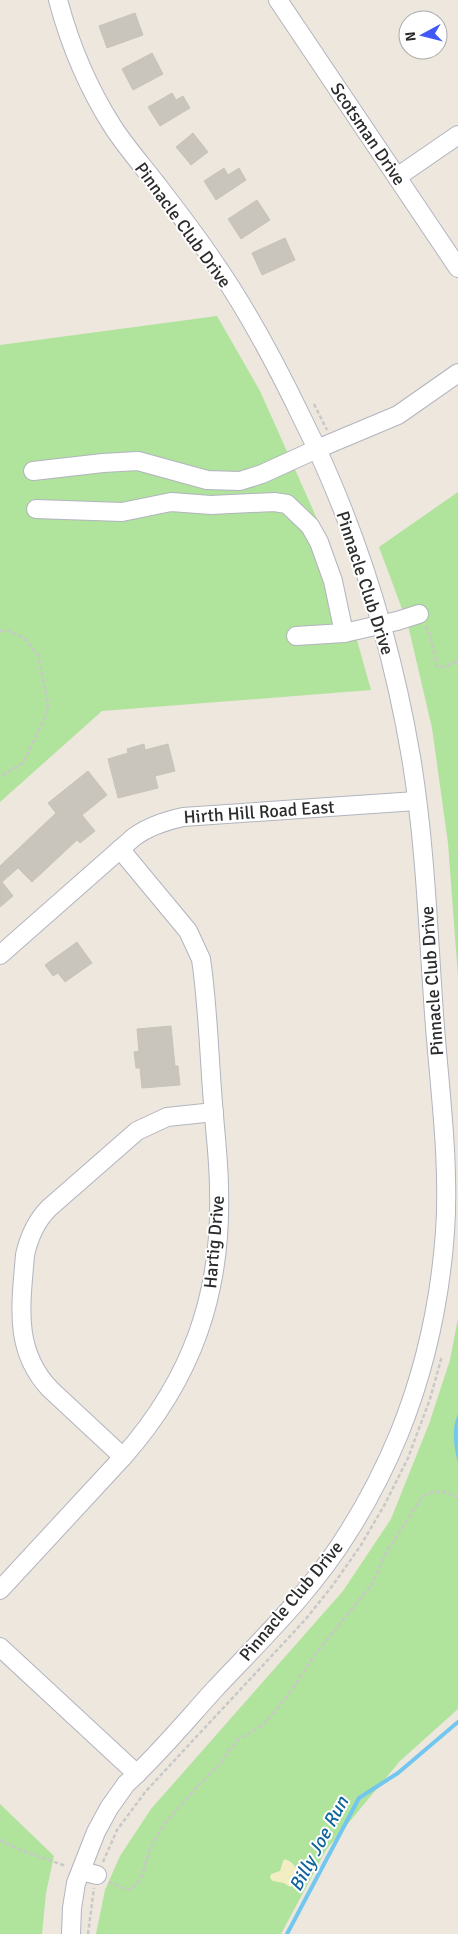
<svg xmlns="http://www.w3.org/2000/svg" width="458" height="1934" font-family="Signika,sans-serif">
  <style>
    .green { fill: #b0e39b }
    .sand { fill: #f2edc2 }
    .water { fill: #73c7ee }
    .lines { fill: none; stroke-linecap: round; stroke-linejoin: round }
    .stream { stroke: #73c7ee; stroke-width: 4 }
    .building { fill: #c9c5bc; stroke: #c9c4b8 }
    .minor-casing { stroke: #b2b4bf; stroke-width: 20 }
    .path { stroke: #c8c8c8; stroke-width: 2.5; stroke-dasharray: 4 2.5; stroke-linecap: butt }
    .minor { stroke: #fff; stroke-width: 18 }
    .labels { text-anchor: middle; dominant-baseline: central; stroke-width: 4; stroke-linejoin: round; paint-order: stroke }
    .street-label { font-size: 18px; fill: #2c2c2c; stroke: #fff }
    .water-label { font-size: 19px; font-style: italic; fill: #0f649d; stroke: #fff }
  </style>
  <rect width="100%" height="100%" fill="#ede7de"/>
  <g class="green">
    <polygon points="217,316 260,391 322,530 348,608 371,690 102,711 0,802 0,345"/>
    <polygon points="458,492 458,977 448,843 432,728 408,625 379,547"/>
    <polygon points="458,1318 458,1709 400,1761 326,1850 281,1934 96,1934 105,1890 120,1856 151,1809 343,1591 391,1519 429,1424 450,1360"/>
    <polygon points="0,1804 54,1856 46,1893 42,1934 0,1934"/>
  </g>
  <polygon class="sand" points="285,1859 291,1862 299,1871 294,1884 290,1887 284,1883 273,1881 270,1878 271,1874 280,1871 283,1861"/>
  <path class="water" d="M 458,1414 L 458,1463 C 454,1447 451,1429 458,1414 Z"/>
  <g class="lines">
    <polyline class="stream" points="287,1934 359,1798 398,1773 458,1722"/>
  </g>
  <g class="building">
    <polygon points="135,13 143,35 107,48 99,26"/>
    <polygon points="152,53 163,74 133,90 122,69"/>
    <polygon points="172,93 176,100 183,96 190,108 160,126 148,107"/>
    <polygon points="193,133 208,152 191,165 176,147"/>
    <polygon points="224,168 228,175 239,168 246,180 216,200 204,181"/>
    <polygon points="257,200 270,220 241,239 228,219"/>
    <polygon points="285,238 295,260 262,275 252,253"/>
    <polygon points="144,744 145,750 168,744 175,771 155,776 158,788 118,798 108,759 128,753 127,749"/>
    <polygon points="88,771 107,795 82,815 95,831 80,843 77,840 32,882 18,868 2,882 13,896 0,907 0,866 56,813 48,803"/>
    <polygon points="77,942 92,963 65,982 58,973 53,976 45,965"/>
    <polygon points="171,1026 175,1066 178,1066 180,1085 142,1088 140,1068 136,1068 134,1052 139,1051 137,1029"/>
  </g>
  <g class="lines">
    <defs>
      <g id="minor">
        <path d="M 58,0 C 70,45 88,88 113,127 C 126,147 141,164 155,182 C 175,208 196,235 214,262 C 248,311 276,364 302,418 C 355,524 391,640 411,757 C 425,841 428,928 434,1014 C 439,1085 450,1161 445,1232 C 440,1301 425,1370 399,1434 C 385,1468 368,1501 349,1531 C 313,1590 261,1640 214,1690 C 185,1722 158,1755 126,1784 L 109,1808 L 96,1832 L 76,1883 L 72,1908 L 71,1934"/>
        <polyline points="278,0 458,268"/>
        <polyline points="397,177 458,135"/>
        <polyline points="33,471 103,463 138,461 207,480 240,481 262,474 317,449 398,415 458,373"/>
        <polyline points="36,509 122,512 171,502 211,505 274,502 287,504 310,526 319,542 333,581 344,633"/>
        <polyline points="296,636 344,633 397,621 419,614"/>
        <path d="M 0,955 L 134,837 C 149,826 165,821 183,817 L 416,801"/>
        <path d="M 123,1457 L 50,1389 C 13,1350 21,1305 25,1255 C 29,1237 36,1221 49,1208 L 137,1131 L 167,1117 L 214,1112"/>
        <path d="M 0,1590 L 123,1457 C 192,1379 222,1294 219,1190 C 219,1161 215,1132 213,1103 C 209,1055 208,1006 201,959 L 188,931 L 120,849"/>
        <polyline points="0,1647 137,1774"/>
        <polyline points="81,1871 97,1875"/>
      </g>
    </defs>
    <use href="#minor" class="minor-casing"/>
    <g class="path">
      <polyline points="314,404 327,430"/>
      <polyline points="426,626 430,635 437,666 443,667 458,661"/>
      <polyline points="0,631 10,631 25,639 38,655 48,703 46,716 23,763 0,777"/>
      <polyline points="0,1840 23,1851 66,1866"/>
      <polyline points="103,1862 117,1830 146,1791 305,1620 333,1585 361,1545 385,1504 408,1458 430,1399 442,1356"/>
      <path d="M 109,1882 L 128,1890 L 137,1884 L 142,1876 L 150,1848 L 164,1825 L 194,1790 L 222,1762 L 227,1752 L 239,1739 L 263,1725 L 287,1697 L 316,1653 L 373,1583 L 384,1556 L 422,1497 C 435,1489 444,1491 458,1497"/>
      <polyline points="88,1934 94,1888"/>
    </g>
    <use href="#minor" class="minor"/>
  </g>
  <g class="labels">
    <g class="street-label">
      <text transform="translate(368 134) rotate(56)">Scotsman Drive</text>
      <text transform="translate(183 225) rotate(54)">Pinnacle Club Drive</text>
      <text transform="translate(365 583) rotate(72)">Pinnacle Club Drive</text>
      <text transform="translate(259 812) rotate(-4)">Hirth Hill Road East</text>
      <text transform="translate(432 981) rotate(-94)">Pinnacle Club Drive</text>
      <text transform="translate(214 1242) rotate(-85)">Hartig Drive</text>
      <text transform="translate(291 1601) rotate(-50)">Pinnacle Club Drive</text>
    </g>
    <g class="water-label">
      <text transform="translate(319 1844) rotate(-62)">Billy Joe Run</text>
    </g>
  </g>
  <g transform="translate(423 35) rotate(263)"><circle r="24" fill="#ffffff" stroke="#ababab"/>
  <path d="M0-4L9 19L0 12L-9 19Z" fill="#4059f8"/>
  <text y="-8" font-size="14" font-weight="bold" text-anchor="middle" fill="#2c2c2c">N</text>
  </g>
</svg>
